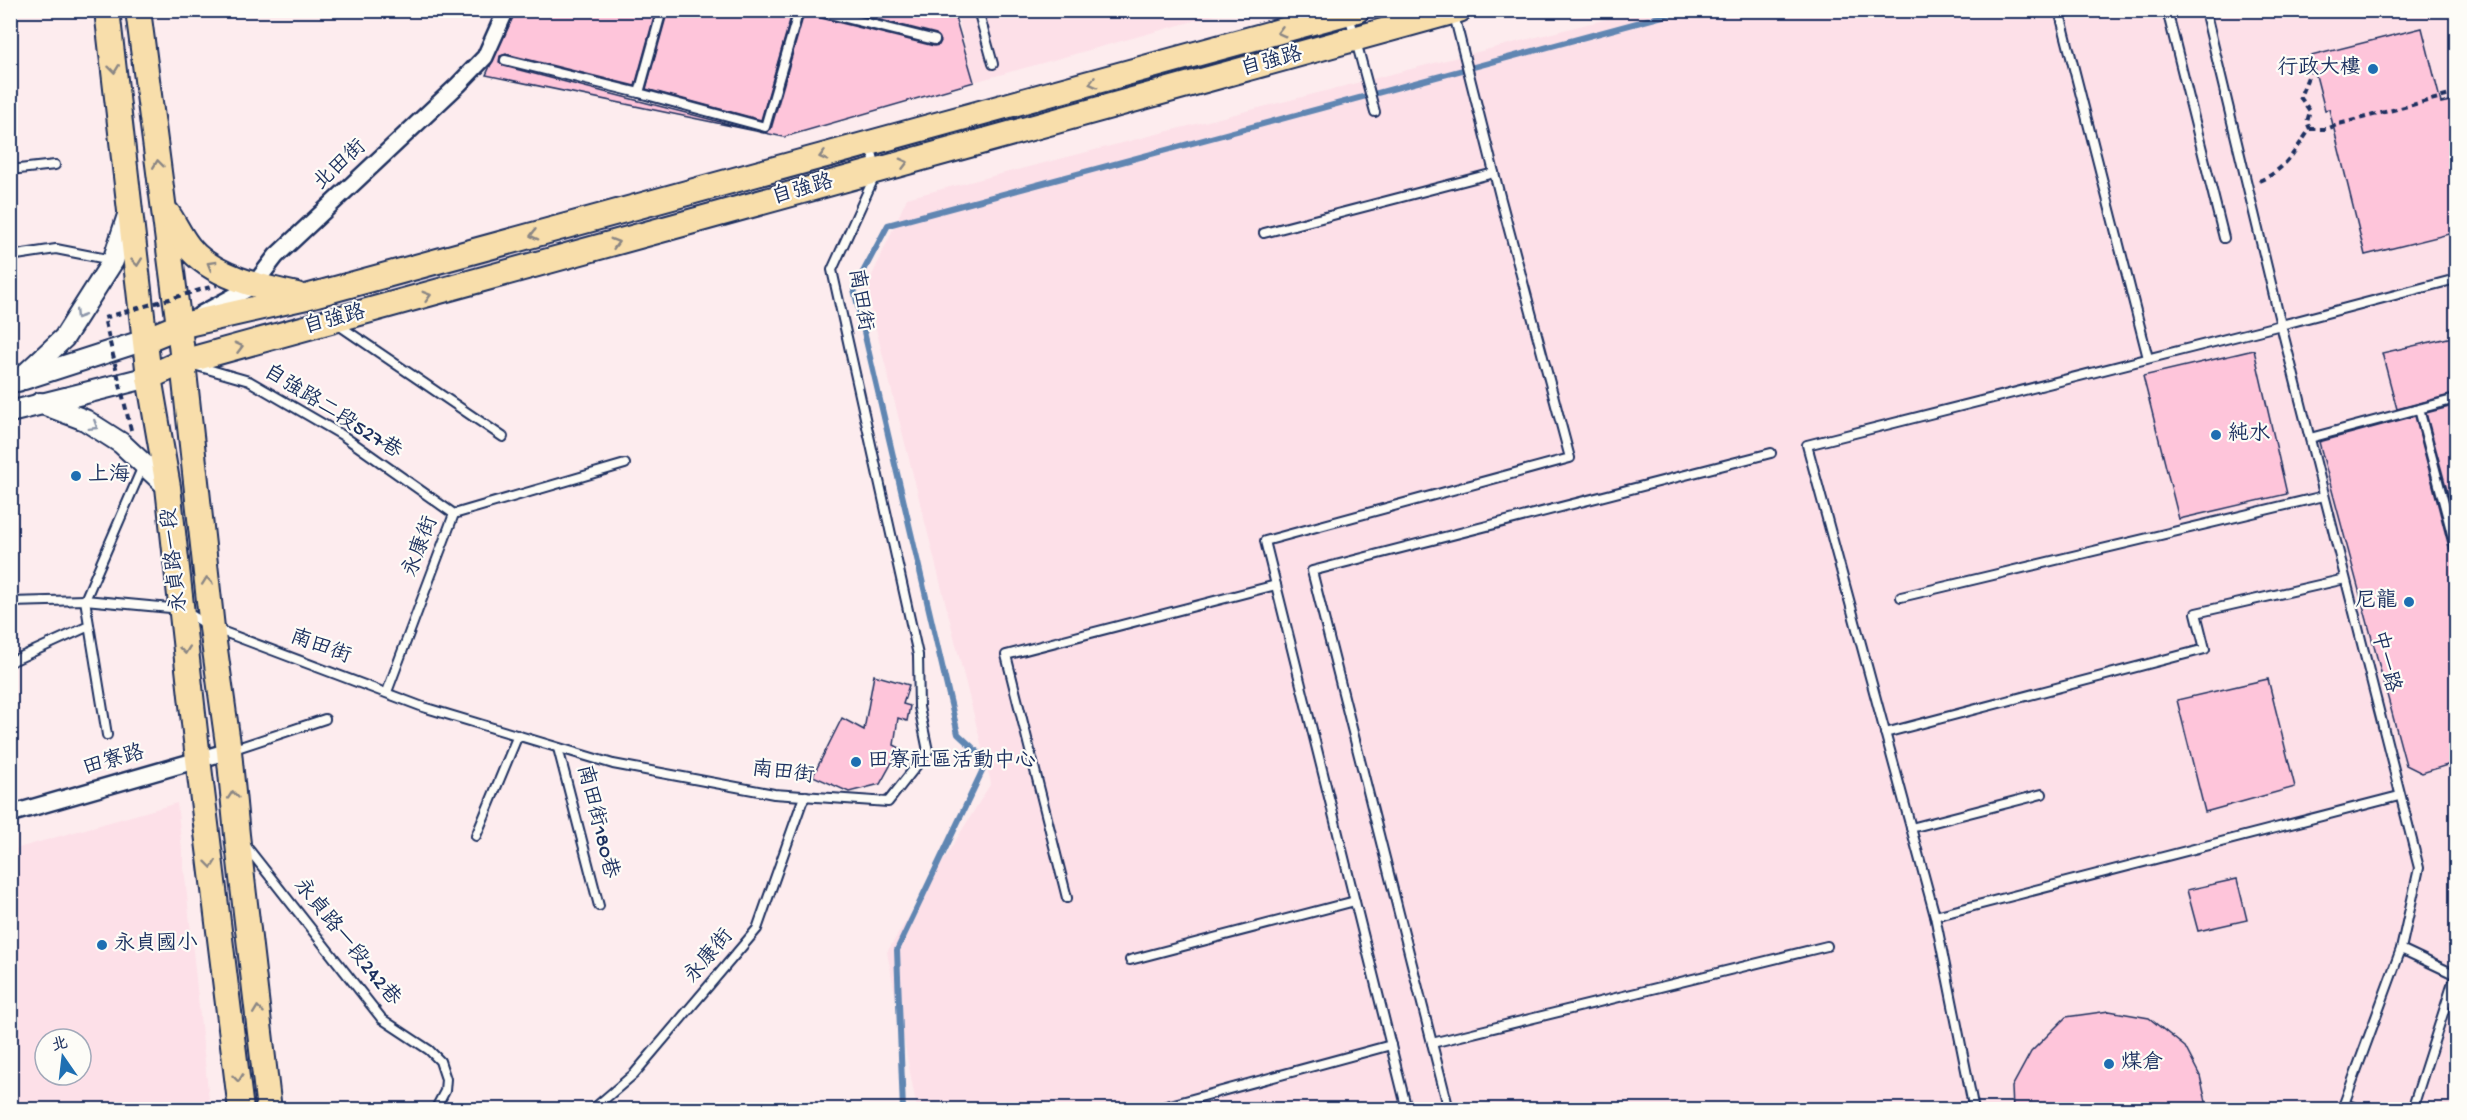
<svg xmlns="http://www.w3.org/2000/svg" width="2467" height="1120" font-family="'Gochi Hand','LXGW WenKai TC',sans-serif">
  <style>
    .built { fill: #fde0e8; fill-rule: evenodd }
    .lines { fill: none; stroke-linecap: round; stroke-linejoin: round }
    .stream { stroke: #6186b2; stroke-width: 6 }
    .building { fill: #fec5da; stroke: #1b2f5e; stroke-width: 1.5 }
    .service-casing { stroke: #1b2f5e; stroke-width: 12 }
    .minor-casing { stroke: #1b2f5e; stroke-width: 20 }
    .tertiary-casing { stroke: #1b2f5e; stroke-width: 24 }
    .primary-casing { stroke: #1b2f5e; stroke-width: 28 }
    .path { stroke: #1b2f5e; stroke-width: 4; stroke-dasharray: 6 4.5; stroke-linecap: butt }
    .service { stroke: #fdfcf7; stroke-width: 8 }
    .minor { stroke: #fdfcf7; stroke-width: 15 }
    .tertiary { stroke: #fdfcf7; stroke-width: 20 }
    .primary { stroke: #f8deab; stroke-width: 24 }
    .path-bridge { stroke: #1b2f5e; stroke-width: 4; stroke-dasharray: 6 4.5; stroke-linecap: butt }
    .oneway { stroke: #8a8684 }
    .oneway2 { stroke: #8c96aa }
    .poi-dot { fill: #1f6fb2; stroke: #fdfcf7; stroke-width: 2 }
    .labels { text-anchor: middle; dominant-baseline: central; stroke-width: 4.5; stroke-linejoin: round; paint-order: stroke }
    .street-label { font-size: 21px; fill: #1b2f5e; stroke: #fdfcf7 }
    .poi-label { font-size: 21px; fill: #1b2f5e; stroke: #fdfcf7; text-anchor: start }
  </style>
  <rect width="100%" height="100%" fill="#fdecee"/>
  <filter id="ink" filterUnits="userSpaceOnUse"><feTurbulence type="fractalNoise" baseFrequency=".0167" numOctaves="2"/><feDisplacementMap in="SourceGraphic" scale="12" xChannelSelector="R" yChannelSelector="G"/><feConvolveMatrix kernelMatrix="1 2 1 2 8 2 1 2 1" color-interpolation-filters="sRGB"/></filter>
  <g filter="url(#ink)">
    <g class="built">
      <polygon points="956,10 1230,11 974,82"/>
      <polygon points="1638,11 2456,11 2456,1109 917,1109 887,952 991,783 866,289 907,198"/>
      <path d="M 177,803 L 210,1109 L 11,1109 L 11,850 ZM 45,1039 L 81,1039 L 81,1075 L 45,1075 Z"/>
    </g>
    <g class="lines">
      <polyline class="stream" points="903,1110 897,950 987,761 958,734 854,289 888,225 1685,10"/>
    </g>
    <g class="building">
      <polygon points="516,10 656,10 635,86 506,54 500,56 499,62 504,66 763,133 771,129 805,10 808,10 813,16 934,46 939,45 941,41 936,34 841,10 953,10 974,82 784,137 486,75"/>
      <polygon points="668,10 793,10 761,120 646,89"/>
      <polygon points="2422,28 2441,103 2450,101 2457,127 2457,232 2365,255 2329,109 2325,110 2311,56"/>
      <polygon points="2457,336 2457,393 2397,409 2382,353"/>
      <polygon points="2254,350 2287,494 2179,519 2143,376"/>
      <polygon points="2457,405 2457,527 2426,413"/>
      <polygon points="2415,416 2450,551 2457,555 2457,762 2422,773 2406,765 2319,442"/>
      <polygon points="874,675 909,685 903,704 910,706 907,721 898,718 894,745 900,748 880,784 849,792 813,776 842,718 864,730"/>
      <polygon points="2268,679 2295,787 2205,812 2177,700"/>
      <polygon points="2237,879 2247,920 2198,931 2187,890"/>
      <polygon points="2109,1011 2149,1018 2185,1047 2200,1076 2208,1110 2013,1110 2012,1087 2031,1052 2066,1017"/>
    </g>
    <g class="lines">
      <defs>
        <g id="service">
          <polyline points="662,10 639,93 765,127 799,10"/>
          <polyline points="814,10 935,40"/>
          <polyline points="978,10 993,64"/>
          <polyline points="2059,10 2148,358"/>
          <polyline points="2167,10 2224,238"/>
          <polyline points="2205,10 2281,325 1807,445 1935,916 2399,796"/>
          <polyline points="1349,15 1375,112"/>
          <polyline points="505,60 639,93"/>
          <polyline points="10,170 55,165"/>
          <polyline points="1264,233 1494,173"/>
          <polyline points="10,256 56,249 112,260"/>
          <polyline points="2456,279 2281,325 2419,868 2401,949 2456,975"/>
          <polyline points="337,324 503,437"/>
          <polyline points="197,366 249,381 342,435 454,514"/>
          <polyline points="2419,409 2456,549"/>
          <polyline points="2310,438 2456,399"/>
          <polyline points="454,514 625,464"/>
          <polyline points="1901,597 2324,496"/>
          <polyline points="10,602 85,600 181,609 206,624"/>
          <polyline points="216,629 423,707 613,764 774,794 888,802 928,751 919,707 918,655 832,270 877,171 870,145"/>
          <polyline points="10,662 89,626"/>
          <polyline points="387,692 454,514"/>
          <polyline points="1885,733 2205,649 2196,613 2345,579"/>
          <polyline points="107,735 85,600 143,466"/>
          <polyline points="558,748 599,906"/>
          <polyline points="231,750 325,719"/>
          <polyline points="1911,828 2042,794"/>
          <polyline points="476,836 518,735"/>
          <polyline points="246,846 382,1019 429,1050 440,1061 446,1079 445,1091 435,1110"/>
          <polyline points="1067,898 1006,655 1276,585"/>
          <polyline points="1935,916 1974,1110"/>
          <polyline points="1130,960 1355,901"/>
          <polyline points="1432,1043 1827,946"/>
          <polyline points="2344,1104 2401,949"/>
          <polyline points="592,1110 634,1074 757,929 802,802 806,796"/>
          <polyline points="1152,1110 1391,1045"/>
          <polyline points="1407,1110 1265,541 1570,458 1501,200 1454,15"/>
          <polyline points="1449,1110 1312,571 1771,453"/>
          <polyline points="2341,1110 2344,1104 2363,1110"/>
          <polyline points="2412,1110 2456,973"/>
        </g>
        <g id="minor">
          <polyline points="201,314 253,286 276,256 458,85 485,57 506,10"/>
          <polyline points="10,814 229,751"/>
        </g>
        <g id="tertiary">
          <polyline points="24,379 145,340"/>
          <polyline points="18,381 64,338 113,261 129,212"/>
          <polyline points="40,403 85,420 121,443 168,487"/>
          <polyline points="10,412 149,377"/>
        </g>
        <g id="primary">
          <polyline points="107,10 149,377 168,487 198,759 241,1110"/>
          <polyline points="138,10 179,326 212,628 229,751 237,835 269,1110"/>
          <path d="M 168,214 C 175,224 180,236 188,246 C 210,276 263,288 297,295"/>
          <polyline points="145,340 179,326 306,297 1357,10"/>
          <polyline points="149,377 182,362 1459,10"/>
        </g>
      </defs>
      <use href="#service" class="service-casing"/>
      <use href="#minor" class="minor-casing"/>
      <use href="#tertiary" class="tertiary-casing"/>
      <use href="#primary" class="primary-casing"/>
      <g class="path">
        <polyline points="2307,57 2310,72 2300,97 2310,111 2307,122 2310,129"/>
        <path d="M 2259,181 C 2285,170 2294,152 2310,129 L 2327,129 L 2339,124 L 2450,95"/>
      </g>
      <use href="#service" class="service"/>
      <use href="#minor" class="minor"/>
      <use href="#tertiary" class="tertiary"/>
      <use href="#primary" class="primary"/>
      <polyline class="path-bridge" points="131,430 104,318 217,285"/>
    </g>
    <defs><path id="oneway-chevron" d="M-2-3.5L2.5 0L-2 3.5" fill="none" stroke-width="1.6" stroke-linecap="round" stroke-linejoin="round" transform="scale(1.5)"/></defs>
    <g class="oneway">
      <use href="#oneway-chevron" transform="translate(1281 32) rotate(165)"/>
      <use href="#oneway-chevron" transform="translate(114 69) rotate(83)"/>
      <use href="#oneway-chevron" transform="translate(1093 83) rotate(165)"/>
      <use href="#oneway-chevron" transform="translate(823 156) rotate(165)"/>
      <use href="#oneway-chevron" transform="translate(904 163) rotate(-15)"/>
      <use href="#oneway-chevron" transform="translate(158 164) rotate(-97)"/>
      <use href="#oneway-chevron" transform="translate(534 235) rotate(165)"/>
      <use href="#oneway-chevron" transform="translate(615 243) rotate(-16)"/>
      <use href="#oneway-chevron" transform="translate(137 262) rotate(84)"/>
      <use href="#oneway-chevron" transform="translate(211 265) rotate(-150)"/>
      <use href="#oneway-chevron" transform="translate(427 296) rotate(-16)"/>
      <use href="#oneway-chevron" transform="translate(239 347) rotate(-15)"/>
      <use href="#oneway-chevron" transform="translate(207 581) rotate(-96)"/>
      <use href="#oneway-chevron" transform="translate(185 650) rotate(84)"/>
      <use href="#oneway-chevron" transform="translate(233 795) rotate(-95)"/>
      <use href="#oneway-chevron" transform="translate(211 864) rotate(83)"/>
      <use href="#oneway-chevron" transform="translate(258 1010) rotate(-97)"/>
      <use href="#oneway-chevron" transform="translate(238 1078) rotate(83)"/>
    </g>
    <g class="oneway2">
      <use href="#oneway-chevron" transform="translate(79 315) rotate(122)"/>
      <use href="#oneway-chevron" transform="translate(94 426) rotate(32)"/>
    </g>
  </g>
  <g class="poi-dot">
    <circle cx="2373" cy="69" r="6"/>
    <circle cx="2216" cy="435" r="6"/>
    <circle cx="76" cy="476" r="6"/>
    <circle cx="2409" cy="602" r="6"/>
    <circle cx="856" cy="762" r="6"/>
    <circle cx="102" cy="945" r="6"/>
    <circle cx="2109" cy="1064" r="6"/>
  </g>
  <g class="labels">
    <g class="street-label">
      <text transform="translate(1272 63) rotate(-15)">自強路</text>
      <text transform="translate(341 166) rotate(-43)">北田街</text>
      <text transform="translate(803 191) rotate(-16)">自強路</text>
      <text transform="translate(859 300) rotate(81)">南田街</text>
      <text transform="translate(335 321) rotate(-15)">自強路</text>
      <text transform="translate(332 413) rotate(32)">自強路二段527巷</text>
      <text transform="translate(422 547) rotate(-69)">永康街</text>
      <text transform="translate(176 560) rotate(-96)">永貞路一段</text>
      <text transform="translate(320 648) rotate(20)">南田街</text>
      <text transform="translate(2384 662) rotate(76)">中一路</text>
      <text transform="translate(114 762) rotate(-16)">田寮路</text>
      <text transform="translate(783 774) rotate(7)">南田街</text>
      <text transform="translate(596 822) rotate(76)">南田街180巷</text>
      <text transform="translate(346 943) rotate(51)">永貞路一段242巷</text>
      <text transform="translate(710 957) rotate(-50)">永康街</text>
    </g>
    <g class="poi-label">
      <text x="2361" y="69" text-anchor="end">行政大樓</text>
      <text x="2228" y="435">純水</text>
      <text x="88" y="476">上海</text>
      <text x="2397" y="602" text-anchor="end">尼龍</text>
      <text x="868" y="762">田寮社區活動中心</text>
      <text x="114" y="945">永貞國小</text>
      <text x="2121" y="1064">煤倉</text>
    </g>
  </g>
  <rect width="2467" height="1120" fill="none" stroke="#fdfcf7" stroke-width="36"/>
  <rect x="18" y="18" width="2431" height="1084" fill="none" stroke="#1b2f5e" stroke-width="2" filter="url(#ink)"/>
  <g transform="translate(63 1057) rotate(346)"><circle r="28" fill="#fdfcf7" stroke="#a3aaba" stroke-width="1.5"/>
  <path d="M0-4.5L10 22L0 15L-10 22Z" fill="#1f6fb2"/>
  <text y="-9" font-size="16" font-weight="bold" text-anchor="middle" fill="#1b2f5e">北</text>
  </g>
</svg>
